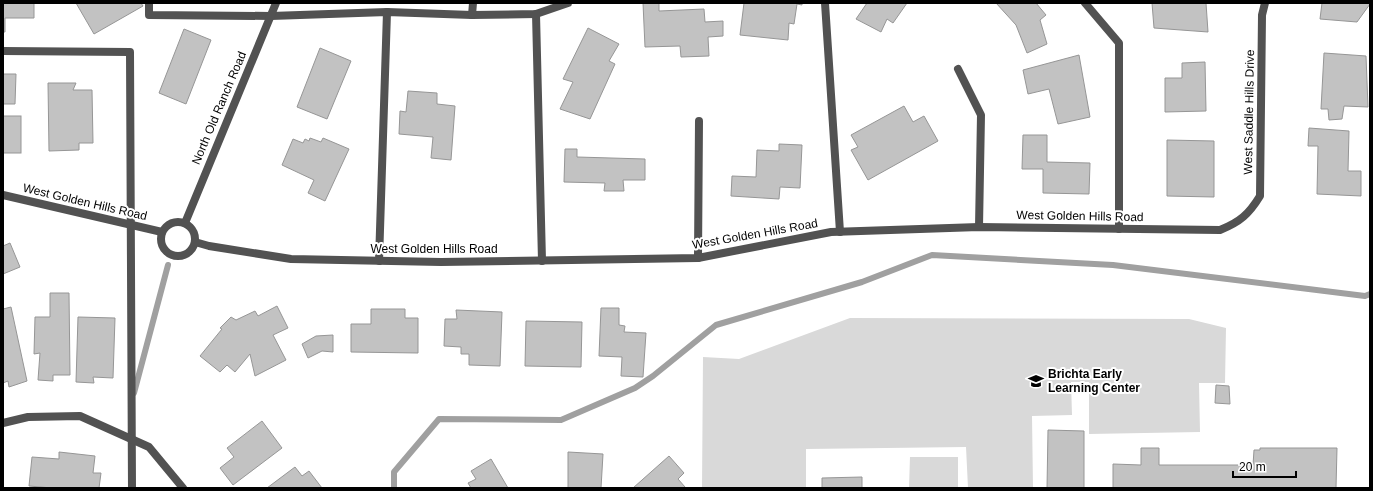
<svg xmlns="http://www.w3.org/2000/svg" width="1373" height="491" font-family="Helvetica,sans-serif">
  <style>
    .green { fill: #d9d9d9 }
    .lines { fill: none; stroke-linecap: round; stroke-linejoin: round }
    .stream { stroke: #a0a0a0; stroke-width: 6 }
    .building { fill: #c2c2c2; stroke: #969696 }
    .lane { stroke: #525252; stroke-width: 8 }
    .street { stroke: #525252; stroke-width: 8 }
    .labels { text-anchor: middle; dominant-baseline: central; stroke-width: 4; stroke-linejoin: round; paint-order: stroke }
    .street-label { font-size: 12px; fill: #000; stroke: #fff }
    .poi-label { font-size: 12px; font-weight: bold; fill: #000; stroke: #fff; text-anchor: start }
  </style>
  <rect width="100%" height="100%" fill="#fff"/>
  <g class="green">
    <polygon points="850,318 1189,319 1226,328 1225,383 1199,383 1200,432 1089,434 1089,382 1071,382 1072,415 1032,416 1033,488 968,488 966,447 806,449 806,488 702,488 703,357 739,359"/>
    <polygon points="910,457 958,457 958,488 909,488"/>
  </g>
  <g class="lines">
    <g class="stream">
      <polyline points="134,393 168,265"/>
      <polyline points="394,488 394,472 439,419 561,420 635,388 653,376 716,325 862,282 932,255 1113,265 1365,296 1370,294"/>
    </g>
  </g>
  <g class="building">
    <polygon points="3,3 34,3 34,18 5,18 5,32 3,32"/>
    <polygon points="76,3 141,3 143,6 94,34"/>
    <polygon points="643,3 659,3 659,11 704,9 705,22 723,21 723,36 708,37 709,56 681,57 680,46 645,47"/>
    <polygon points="744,3 802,3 802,5 797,4 794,24 789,23 788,40 740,35"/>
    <polygon points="867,3 907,3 893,23 887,19 881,32 856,19"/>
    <polygon points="996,3 1036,3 1046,15 1040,20 1047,44 1027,53 1016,25"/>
    <polygon points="1152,3 1206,3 1208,32 1154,28"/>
    <polygon points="1322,3 1370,3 1370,4 1357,22 1320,19"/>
    <polygon points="588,28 619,44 609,61 615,64 590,119 560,109 573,82 563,79"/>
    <polygon points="184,29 211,40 186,104 159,93"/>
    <polygon points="320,48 351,61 327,119 297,107"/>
    <polygon points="1324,53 1366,56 1368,107 1344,106 1342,119 1329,120 1328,109 1321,109"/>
    <polygon points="1079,55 1090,117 1058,124 1049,89 1028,94 1023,70"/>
    <polygon points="1205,62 1206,111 1165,112 1165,78 1182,78 1182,63"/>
    <polygon points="3,74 16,74 15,104 3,104"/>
    <polygon points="48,83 76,83 73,90 92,90 93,143 79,143 79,150 49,151"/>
    <polygon points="408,91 437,93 437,104 455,106 451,160 431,158 433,137 399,134 400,111 406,112"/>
    <polygon points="904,106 913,122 924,116 938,141 868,180 851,150 858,147 851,135"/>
    <rect x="3" y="116" width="18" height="37"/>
    <polygon points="1309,128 1349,131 1348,171 1361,171 1361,196 1317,194 1318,146 1308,146"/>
    <polygon points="1023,135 1047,135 1047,162 1090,163 1089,194 1043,193 1043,169 1022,169"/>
    <polygon points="310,138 321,142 323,138 349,149 325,201 308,193 314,180 282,165 293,139 303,143 305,139 309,141"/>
    <polygon points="1167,140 1214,141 1214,197 1167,196"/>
    <polygon points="779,144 802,145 800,188 780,187 779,199 731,196 732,176 756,177 757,150 779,151"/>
    <polygon points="565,149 577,149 577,157 645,159 645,180 623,180 624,191 604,191 605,183 564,182"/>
    <polygon points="10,243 20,267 3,274 3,246"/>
    <polygon points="50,293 69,293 70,375 53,375 53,381 38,380 40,353 34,354 35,317 50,317"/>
    <polygon points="277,306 288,328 273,335 286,360 255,376 250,354 235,372 227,365 220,372 200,356 222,329 220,328 231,317 236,320 255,311 258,316"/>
    <polygon points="11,307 27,381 9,387 8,381 3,383 3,309"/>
    <polygon points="601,308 619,308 619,325 625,326 624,332 646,333 643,377 621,376 622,357 599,356"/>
    <polygon points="371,309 405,309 405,318 418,318 418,353 351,352 351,324 371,324"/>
    <polygon points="456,310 502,312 500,366 469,365 469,354 461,354 461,347 444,346 445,319 457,319"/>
    <polygon points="78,317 115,318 113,378 93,377 94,383 76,382"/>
    <polygon points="526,321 582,322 581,367 525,366"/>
    <polygon points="333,335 333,352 322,351 308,358 302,344 316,336"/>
    <polygon points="1216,385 1229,386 1230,404 1215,403"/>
    <polygon points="262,421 282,448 233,485 220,468 234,457 227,448"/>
    <polygon points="1048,430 1084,431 1084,488 1047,488"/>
    <polygon points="1141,448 1159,448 1159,465 1253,465 1254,450 1260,450 1260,448 1337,448 1336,488 1113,488 1113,464 1141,465"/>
    <polygon points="59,452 95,456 93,473 101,473 99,488 52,488 29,486 32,457 59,459"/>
    <polygon points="568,452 603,454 601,488 568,488"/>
    <polygon points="669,456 684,473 678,479 685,487 684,488 633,488"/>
    <polygon points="491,459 508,488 471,488 468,483 476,479 471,471"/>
    <polygon points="295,467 302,476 309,471 322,488 267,488"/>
    <polygon points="862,477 862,488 822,488 822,478"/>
  </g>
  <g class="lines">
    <g class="lane">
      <polyline points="149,3 149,15 271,16 387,12 472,15 536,14 568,3"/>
      <polyline points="825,3 840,232"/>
      <polyline points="1085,3 1119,43 1119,229"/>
      <polyline points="536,14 542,261"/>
      <polyline points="472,15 473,3"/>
      <polyline points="3,51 130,52 132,488"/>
      <polyline points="379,261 387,12"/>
    </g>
    <g class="street">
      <polyline points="958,69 981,115 979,227"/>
      <polyline points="3,195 162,232"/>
      <circle cx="178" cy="239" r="17"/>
      <polyline points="185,223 276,3"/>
      <path d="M 195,242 L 209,246 L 291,259 L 441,262 L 698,258 L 831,232 L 979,227 L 1220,230 C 1240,222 1249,214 1260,196 L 1262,15 L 1265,3"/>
      <polyline points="698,258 699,121"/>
      <polyline points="3,423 28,417 80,416 149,447 183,488"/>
    </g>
  </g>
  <defs>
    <symbol id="school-bare" viewBox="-9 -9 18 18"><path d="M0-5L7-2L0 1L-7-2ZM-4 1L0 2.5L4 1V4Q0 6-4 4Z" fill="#000" stroke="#fff" stroke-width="2.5" paint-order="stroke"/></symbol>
  </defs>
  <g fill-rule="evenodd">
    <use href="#school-bare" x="1025" y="370" width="22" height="22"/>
  </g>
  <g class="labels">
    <g class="street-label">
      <text transform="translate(219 108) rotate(-67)">North Old Ranch Road</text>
      <text transform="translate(1249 112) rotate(-89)">West Saddle Hills Drive</text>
      <text transform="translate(85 202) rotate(13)">West Golden Hills Road</text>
      <text transform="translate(1080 216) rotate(1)">West Golden Hills Road</text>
      <text transform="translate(755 234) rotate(-10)">West Golden Hills Road</text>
      <text x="434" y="249">West Golden Hills Road</text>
    </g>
    <g class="poi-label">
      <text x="1048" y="374">Brichta Early<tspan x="1048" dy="14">Learning Center</tspan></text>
    </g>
  </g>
  <rect width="1373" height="491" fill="none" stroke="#000000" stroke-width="8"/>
  <path d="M1233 471v6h63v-6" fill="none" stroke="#000000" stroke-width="2"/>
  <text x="1239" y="471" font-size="12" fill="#000000" stroke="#ffffff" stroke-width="3" paint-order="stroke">20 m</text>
</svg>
